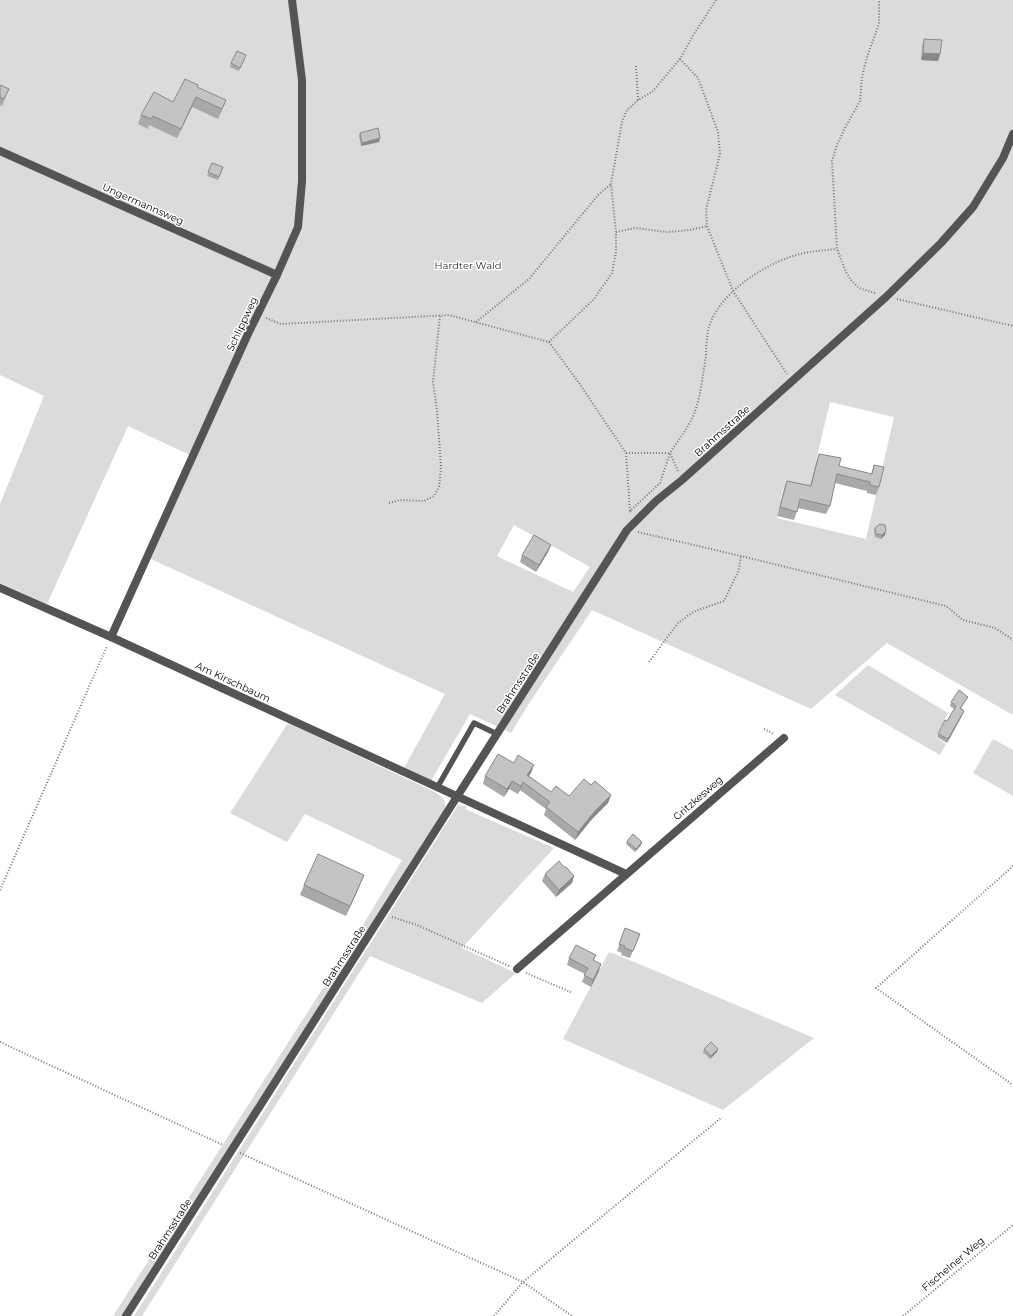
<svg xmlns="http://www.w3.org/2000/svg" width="1013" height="1316" font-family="Montserrat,sans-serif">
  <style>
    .green { fill: #dbdbdb; fill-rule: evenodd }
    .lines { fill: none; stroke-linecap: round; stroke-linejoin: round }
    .path { stroke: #767676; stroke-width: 2; stroke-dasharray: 1 2; stroke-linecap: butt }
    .lane { stroke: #545454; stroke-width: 5.5 }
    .street { stroke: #545454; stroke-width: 8 }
    .wall { fill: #a9a9a9 }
    .shaded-wall { fill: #898989 }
    .building { fill: #c4c4c4; stroke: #898989 }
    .labels { text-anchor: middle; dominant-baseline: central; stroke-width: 3; stroke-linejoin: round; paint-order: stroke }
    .street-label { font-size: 10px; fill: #000; stroke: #fff }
    .park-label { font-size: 10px; fill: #323232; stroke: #fff }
  </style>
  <rect width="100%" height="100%" fill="#fff"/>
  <g class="green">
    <path d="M 0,0 L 1013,0 L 1013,715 L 887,643 L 811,709 L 592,610 L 530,702 L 511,733 L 470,714 L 431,781 L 404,768 L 445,694 L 151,559 L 196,458 L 128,426 L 47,604 L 0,583 L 0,504 L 44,396 L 0,375 ZM 830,402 L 894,417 L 866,539 L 777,518 L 783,489 L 808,494 ZM 514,525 L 590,567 L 573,592 L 497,556 Z"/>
    <polygon points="868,665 948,713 936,737 946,744 940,755 835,695"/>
    <path d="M 288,723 L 435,792 C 441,796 447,800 445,808 L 122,1316 L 113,1316 L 357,935 L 402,860 L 305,814 L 287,842 L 230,813 Z"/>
    <polygon points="993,739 1013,750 1013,796 973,773"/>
    <polygon points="458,805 467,806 465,809 554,848 462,948 516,973 482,1003 370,956 142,1316 134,1316"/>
    <polygon points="609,952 649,968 814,1038 723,1110 563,1039"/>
  </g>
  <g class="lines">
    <g class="path">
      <polyline points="680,59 698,78 718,132 720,154 706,210 707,226 733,291 787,374"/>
      <polyline points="636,66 638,100"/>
      <polyline points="616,232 635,228 667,232 690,230 707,226"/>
      <polyline points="875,293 859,288 851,280 846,272 837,249 832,161 837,145 844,130 860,101 862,77 867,57 879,24 879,0"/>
      <polyline points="897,299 1013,326"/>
      <polyline points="266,318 281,324 449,315 549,342 579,383 626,453 670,453 660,483 630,511 631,513"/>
      <polyline points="476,322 529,279 598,195 611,184"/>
      <polyline points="549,342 594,299 612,273 616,252 616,232 611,184 622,122 627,110 638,100 652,92 680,59 694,34 716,0"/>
      <polyline points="626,453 630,511"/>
      <path d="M 678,471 L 670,453 C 678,440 688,429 694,414 C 701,396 703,374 706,355 C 706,347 707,338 708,330 C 718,292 768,261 804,253 C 815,251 826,250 837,249"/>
      <polyline points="389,503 400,500 424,501 434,496 439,487 441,467 437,410 433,382 440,316"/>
      <polyline points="638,532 741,556 946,606 963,620 995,628 1013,640"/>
      <polyline points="649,662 678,623 693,612 724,601 735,578 738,573 741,556"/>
      <polyline points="764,729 774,734"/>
      <polyline points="1013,866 876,988 1013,1085"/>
      <polyline points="0,890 107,646"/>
      <polyline points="392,917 417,925 509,966"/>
      <polyline points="526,973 573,993"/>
      <polyline points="0,1042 223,1145"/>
      <polyline points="240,1153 523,1282 572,1316"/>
      <polyline points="494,1316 523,1282 722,1117"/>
      <polyline points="903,1316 1013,1225"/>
    </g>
    <polyline class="lane" points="437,788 474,723 497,734"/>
    <g class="street">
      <polyline points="0,151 277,275"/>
      <polyline points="0,588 111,637 626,874"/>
      <polyline points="111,637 247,336 277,275 298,227 302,181 302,80 292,0"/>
      <polyline points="517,969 784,738"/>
      <polyline points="126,1316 627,530 656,501 682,480 886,297 941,243 973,207 1003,158 1013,134"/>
    </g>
  </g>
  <g class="wall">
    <polygon points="924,39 940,54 938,61 921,60 922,46"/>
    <polygon points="245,59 239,71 230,67 231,63"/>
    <polygon points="0,85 6,96 2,106 0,105"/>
    <polygon points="197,87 226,100 218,119 192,107 177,138 149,125 148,129 138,124 141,115 173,102"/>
    <polygon points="360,133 380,138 379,142 361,146 359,136"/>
    <polygon points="212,163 223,167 218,180 207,176"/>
    <polygon points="819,454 839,466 871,474 874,465 879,487 876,495 867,493 867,491 835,483 830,506 826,514 798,508 794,520 777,516 784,489 787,481 810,486 816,462"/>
    <polygon points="875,528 885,535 881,539 875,537 874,532"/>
    <polygon points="551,545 548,552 536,572 520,562 522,555"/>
    <polygon points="966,700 961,708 964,711 963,714 947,743 937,737 938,734 947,721 954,709 950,706 951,702"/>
    <polygon points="531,773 529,776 551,792 569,796 591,785 611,795 608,803 592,819 575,840 544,815 546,809 520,790 518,794 509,789 504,797 483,784 485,776"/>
    <polygon points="627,841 641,845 635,852 626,844"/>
    <polygon points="564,867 574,876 572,883 556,897 542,881 545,874"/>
    <polygon points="304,885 360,885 346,916 300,895"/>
    <polygon points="625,928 640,934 630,958 621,955 622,953 617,951"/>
    <polygon points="596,955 594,960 599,971 591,987 582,982 585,974 567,965 569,958"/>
    <polygon points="704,1049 717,1052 710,1059 703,1052"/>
  </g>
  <g class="shaded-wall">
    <polygon points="923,53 940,54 938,61 921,60"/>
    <polygon points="196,97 192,107 177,138 181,129"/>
    <polygon points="226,100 222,110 218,119 222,109"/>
    <polygon points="380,138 379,142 361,146 362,143"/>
    <polygon points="886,531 885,535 881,539 882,535"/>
    <polygon points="551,545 548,552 536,572 539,565"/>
    <polygon points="964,711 963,714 947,743 948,739"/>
    <polygon points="534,765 531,773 524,783 527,775"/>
    <polygon points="512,781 509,789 504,797 507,789"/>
    <polygon points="523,782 520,790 518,794 521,786"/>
    <polygon points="611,795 608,803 592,819 575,840 578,832 595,811"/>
    <polygon points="642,842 641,845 635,852 636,849"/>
    <polygon points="364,875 360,885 346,916 350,906"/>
    <polygon points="574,876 572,883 556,897 559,890"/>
    <polygon points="601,964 599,971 591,987 593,980"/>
    <polygon points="718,1049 717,1052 710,1059 711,1056"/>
  </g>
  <g class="building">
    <polygon points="924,39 942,40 940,54 923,53"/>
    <polygon points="237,51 246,55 240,68 231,63"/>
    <polygon points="185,79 198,85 197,87 226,100 222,109 196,97 181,129 153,116 151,119 141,115 154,92 173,102"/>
    <polygon points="0,85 9,89 4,99 0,97"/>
    <polygon points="378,128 380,138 362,143 360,133"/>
    <polygon points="212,163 223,167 219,177 208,172"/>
    <polygon points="819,454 841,458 839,466 872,474 874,465 884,467 879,487 870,485 870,482 837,474 830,506 800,499 797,512 780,507 787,481 811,486"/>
    <polygon points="880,524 885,525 886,531 882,535 876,534 875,528"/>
    <polygon points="534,535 551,545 539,565 522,555"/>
    <polygon points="959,690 968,697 960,708 964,711 948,739 938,734 945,720 947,721 956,706 951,702"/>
    <polygon points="498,754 514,763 518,755 534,765 527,775 551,792 556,786 569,796 584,779 591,785 595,781 611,795 595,811 578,832 546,807 550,802 523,782 521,786 512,781 507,789 485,776"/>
    <polygon points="633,834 642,842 636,849 627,841"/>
    <polygon points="318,854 364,875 350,906 304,885"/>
    <polygon points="559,861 564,867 566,867 574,876 559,890 545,874"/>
    <polygon points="625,928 640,934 633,951 624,948 625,946 619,944"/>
    <polygon points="576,945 596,955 593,960 601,964 593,980 584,975 588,968 569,958"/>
    <polygon points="711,1042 718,1049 711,1056 704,1049"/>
  </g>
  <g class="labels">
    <g class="street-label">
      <text transform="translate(143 204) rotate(24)">Ungermannsweg</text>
      <text transform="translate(242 324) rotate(-65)">Schlippweg</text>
      <text transform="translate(722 431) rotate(-42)">Brahmsstraße</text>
      <text transform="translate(233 682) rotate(25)">Am Kirschbaum</text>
      <text transform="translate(518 683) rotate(-57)">Brahmsstraße</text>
      <text transform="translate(698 798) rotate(-41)">Gritzkesweg</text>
      <text transform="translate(344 956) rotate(-57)">Brahmsstraße</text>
      <text transform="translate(170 1229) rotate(-57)">Brahmsstraße</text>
      <text transform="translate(953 1264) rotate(-40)">Fischelner Weg</text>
    </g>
    <g class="park-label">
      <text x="468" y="265">Hardter Wald</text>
    </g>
  </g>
</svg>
